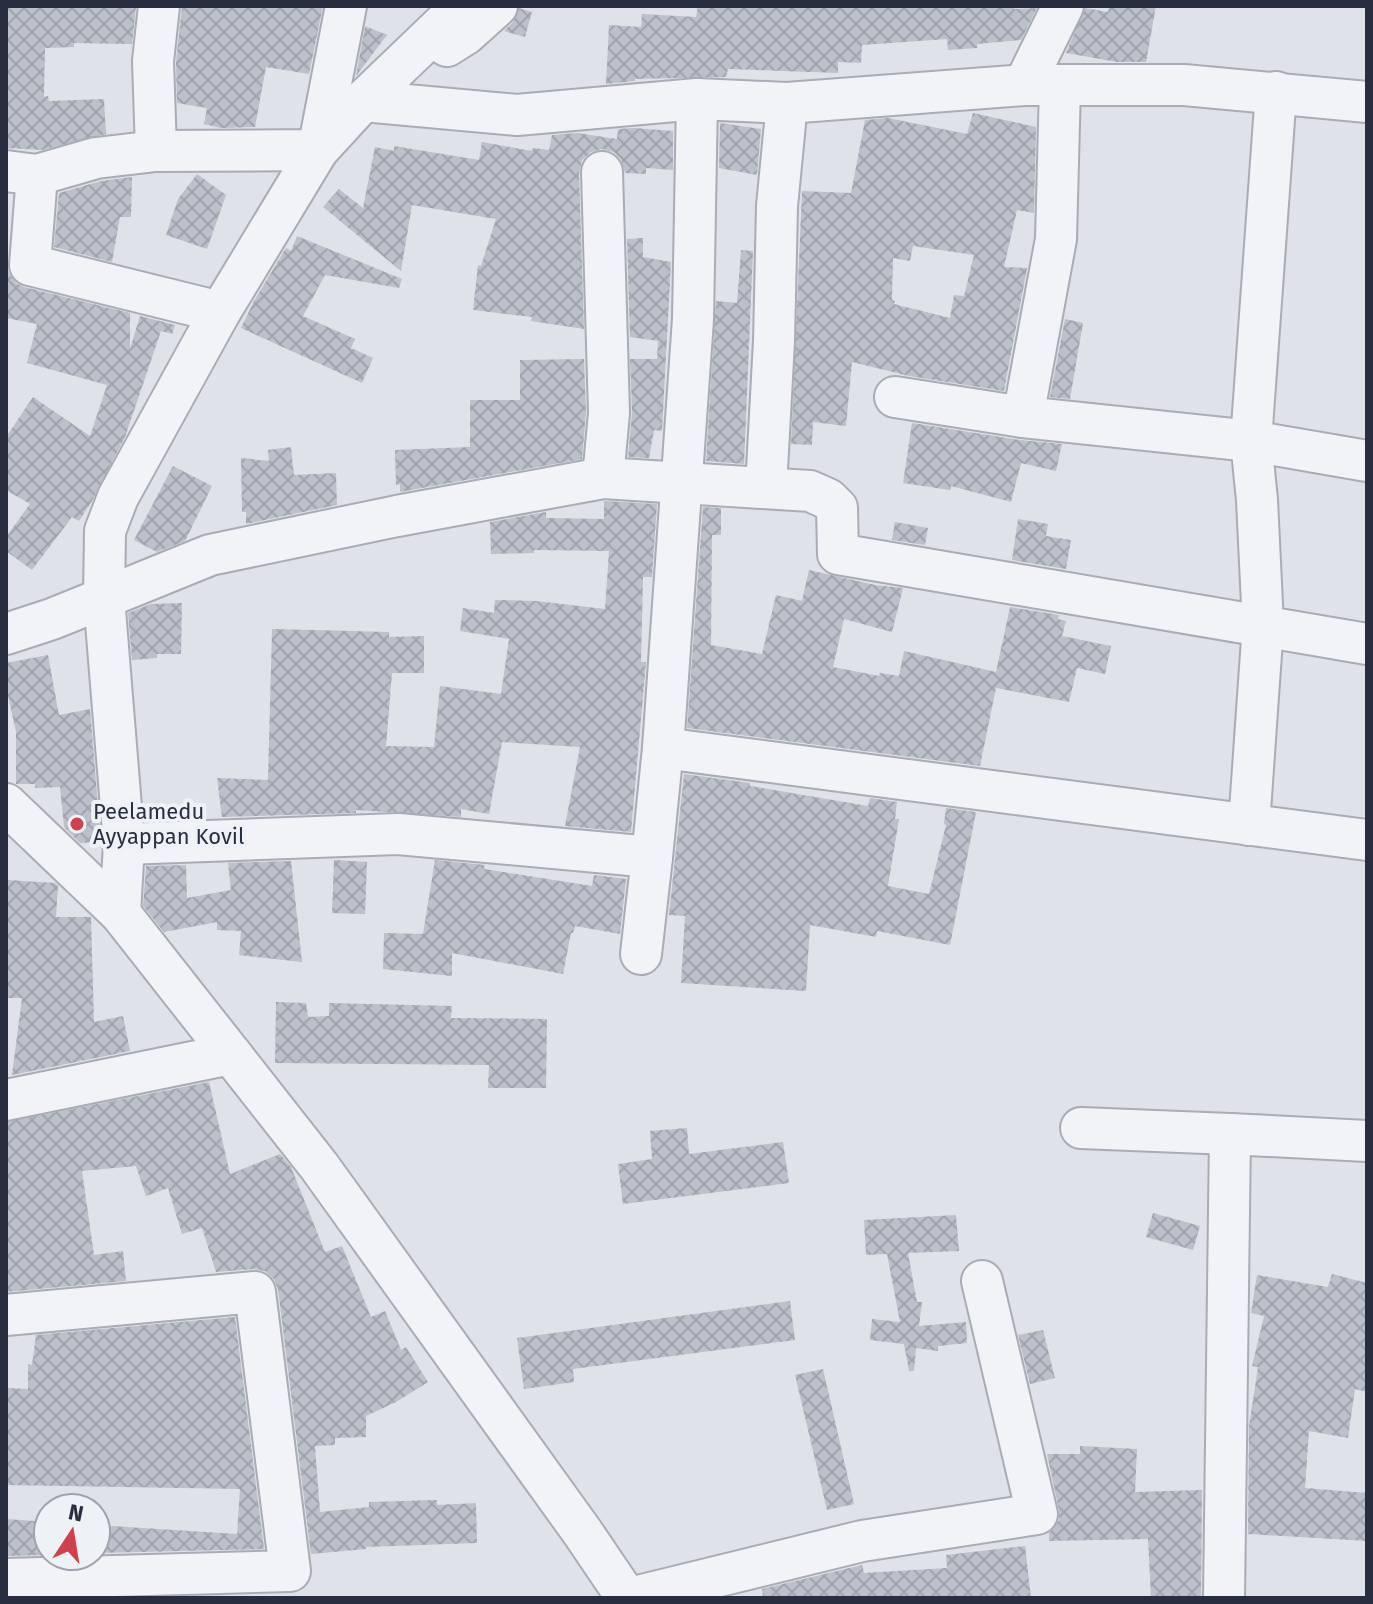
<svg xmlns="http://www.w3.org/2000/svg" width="1373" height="1604" font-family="'Fira Sans',sans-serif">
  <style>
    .built { fill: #d1d4dd }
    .building { fill: url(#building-cross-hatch); fill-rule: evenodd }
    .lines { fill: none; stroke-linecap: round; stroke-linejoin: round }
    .minor-casing { stroke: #a8acb6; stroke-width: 44 }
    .minor { stroke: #f2f3f7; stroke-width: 40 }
    .poi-dot { fill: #cf424b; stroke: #eef1f6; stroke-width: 3 }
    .labels { text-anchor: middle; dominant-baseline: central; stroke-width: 8; stroke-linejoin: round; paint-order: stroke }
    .poi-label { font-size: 22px; fill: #282e40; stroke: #eef1f6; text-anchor: start }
  </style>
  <defs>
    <pattern id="building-cross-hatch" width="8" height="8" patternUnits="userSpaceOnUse" patternTransform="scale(2)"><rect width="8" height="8" fill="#bcc0cb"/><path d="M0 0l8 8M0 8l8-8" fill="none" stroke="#a2a5af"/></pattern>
  </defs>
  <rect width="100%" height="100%" fill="#dfe2e8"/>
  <polygon class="built" points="6,1583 268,1598 6,1598"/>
  <g class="building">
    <polygon points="6,6 136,7 132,44 74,43 74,47 45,48 44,97 48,96 49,101 104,99 106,134 42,150 6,148"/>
    <polygon points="182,6 323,6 309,74 266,67 255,127 221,128 204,124 207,108 177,103 176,62"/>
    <polygon points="698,6 1014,6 1014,9 1037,8 1021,40 977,44 977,48 948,50 947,39 862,45 861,63 838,62 838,73 728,69 726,77 635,79 635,81 606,84 609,25 641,27 642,14 696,17"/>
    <polygon points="1109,6 1156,6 1146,62 1117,62 1066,53 1085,8 1108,12"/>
    <polygon points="519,8 532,12 525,37 504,31 513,22"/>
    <polygon points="365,26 387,35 356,76"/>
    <path d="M 973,113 L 1036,127 L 1034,213 L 1017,210 L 1004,267 L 1027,268 L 1004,391 L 909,376 L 852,362 L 846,426 L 813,422 L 812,445 L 791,444 L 802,191 L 851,193 L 865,120 L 888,118 L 967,134 ZM 913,246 L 974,255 L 964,296 L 954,295 L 950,318 L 894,304 L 895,301 L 892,300 L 893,258 L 910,261 Z"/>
    <polygon points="720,123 761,129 757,175 719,168"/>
    <polygon points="634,128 673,131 673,170 646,168 646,174 625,173 621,159 614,152 602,149 591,152 582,160 579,173 584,329 531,321 532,317 473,310 478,265 481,266 496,219 412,205 401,271 323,207 339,189 363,208 375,147 394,151 394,146 479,160 482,142 532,151 533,148 549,150 552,135 577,133 617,139 618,129"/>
    <polygon points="197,174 226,195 207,249 166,235 178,199"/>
    <polygon points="132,177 131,217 120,217 112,262 54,247 59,193 101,181"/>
    <polygon points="297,236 402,279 399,288 325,275 303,316 355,339 351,348 373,358 362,383 241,328 254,301 286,248 291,251"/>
    <polygon points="643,238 643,257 671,262 662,431 654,430 649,458 628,457 632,413 630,359 657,359 658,341 630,337 627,239"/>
    <polygon points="741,250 753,251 744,464 706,461 716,301 737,303"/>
    <polygon points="6,260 9,274 16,283 24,287 130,313 130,349 140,316 175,325 172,334 161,331 125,437 92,501 79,521 72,517 32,570 6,551 6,537 30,504 6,490 6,437 33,397 90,436 107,385 27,363 37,324 6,318"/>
    <polygon points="1065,319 1083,323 1070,399 1050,397"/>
    <polygon points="584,359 586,412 582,459 400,492 400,484 396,485 395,450 470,447 470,400 520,400 520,360"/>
    <polygon points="912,423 1020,440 1062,444 1056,471 1021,463 1011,502 951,486 950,490 903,483"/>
    <polygon points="291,447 294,475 336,473 337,505 246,524 246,512 242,512 241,458 269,461 268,450"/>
    <polygon points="173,466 212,486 185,541 157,552 134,540"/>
    <polygon points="604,501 657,504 652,577 643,577 641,662 646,662 631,832 565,826 580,747 502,742 489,814 461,809 461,817 356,810 356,813 222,817 217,778 268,780 272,629 389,632 389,637 424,636 424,673 392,673 386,746 434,747 440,686 501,694 509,639 460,631 463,608 494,613 495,600 536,601 605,609 609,551 534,550 534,553 491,554 490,522 546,512 546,518 604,519"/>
    <polygon points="703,507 721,508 721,535 712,535 711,645 762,654 776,595 802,601 809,570 875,585 903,588 892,632 844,619 833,667 879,676 880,673 899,676 904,651 996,672 1010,607 1059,615 1058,619 1066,621 1062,636 1111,646 1105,674 1077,668 1069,702 996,688 980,766 687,728"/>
    <polygon points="1018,519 1048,524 1046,536 1071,540 1066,569 1012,560"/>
    <polygon points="895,522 928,528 925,545 892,540"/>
    <polygon points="182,603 181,654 157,654 157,658 132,660 128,613 151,604"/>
    <polygon points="48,655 59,715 90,709 101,842 80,843 64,827 60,787 35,788 35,784 16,784 16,732 6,686 6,663"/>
    <polygon points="684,774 750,783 750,786 868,806 870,798 897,802 895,819 899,819 888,886 929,894 946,825 944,824 946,808 976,812 950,945 877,931 876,937 810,925 806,991 681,983 685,916 669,915"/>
    <polygon points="334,860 367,862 365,914 332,913"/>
    <polygon points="435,860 485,865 484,869 592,886 594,875 626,879 620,934 575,926 573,933 571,933 563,974 452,953 452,976 383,969 384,933 423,934"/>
    <polygon points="291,861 302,962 239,955 241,931 217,930 217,922 164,932 143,906 146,866 186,865 187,898 231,890 228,863"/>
    <polygon points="7,880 55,883 58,886 56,917 91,917 94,1022 123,1016 130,1051 12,1075 22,998 7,998"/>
    <polygon points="276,1002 306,1003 308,1017 329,1016 329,1003 452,1006 451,1018 547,1019 546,1088 488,1088 489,1065 275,1063"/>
    <polygon points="209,1082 230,1174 280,1154 291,1167 325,1252 342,1246 371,1317 385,1311 401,1350 406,1347 428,1382 396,1402 366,1416 366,1437 335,1438 335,1445 315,1446 320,1512 369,1507 369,1502 437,1500 437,1505 476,1503 477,1543 366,1547 366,1549 311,1554 278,1289 274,1279 265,1271 254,1269 216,1272 202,1228 182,1234 168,1188 146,1196 136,1166 82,1171 94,1255 123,1251 126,1281 6,1292 6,1122"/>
    <polygon points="687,1128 689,1154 783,1142 789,1183 623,1204 618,1164 652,1159 650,1131"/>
    <polygon points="1153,1213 1200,1226 1193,1250 1146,1237"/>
    <polygon points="956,1215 959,1251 908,1253 917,1302 922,1302 919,1326 966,1322 967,1343 938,1346 938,1351 916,1348 914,1371 909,1371 904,1344 870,1340 872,1319 900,1322 887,1254 866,1255 864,1220"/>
    <polygon points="1332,1274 1367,1283 1367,1392 1355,1389 1348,1438 1309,1431 1305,1488 1367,1493 1367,1541 1248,1534 1249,1426 1258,1367 1252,1366 1264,1316 1251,1313 1257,1275 1328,1287"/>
    <polygon points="790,1301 795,1340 573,1369 574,1382 524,1389 517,1338"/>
    <polygon points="235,1317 264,1549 96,1553 96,1525 237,1534 240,1489 6,1485 6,1388 28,1389 28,1364 32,1365 36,1335"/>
    <polygon points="1043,1330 1055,1378 1030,1384 1018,1335"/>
    <polygon points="823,1369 854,1504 827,1510 795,1375"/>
    <polygon points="1080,1446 1137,1449 1135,1492 1202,1490 1201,1598 1151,1598 1148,1539 1049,1541 1049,1533 1059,1520 1059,1510 1047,1454 1080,1454"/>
    <polygon points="6,1519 48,1522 48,1555 6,1556"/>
    <polygon points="1025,1546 1031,1598 951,1598 950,1596 763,1598 762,1589 862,1565 864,1573 947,1568 946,1555"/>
  </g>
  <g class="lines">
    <defs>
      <g id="minor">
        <polyline points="447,46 466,34 497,6"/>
        <polyline points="1024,85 1063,6"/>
        <polyline points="363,101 517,115 697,99 787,103 1024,85 1184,85 1367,102"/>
        <polyline points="156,151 153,61 159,6"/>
        <polyline points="6,171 37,175 96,158 156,151 318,150 346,6"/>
        <polyline points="602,172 609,413 603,478"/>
        <polyline points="37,175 30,265 220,312"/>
        <polyline points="895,397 1023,417 1251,441 1367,461"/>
        <polyline points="1023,417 1056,239 1060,85"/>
        <polyline points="766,488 774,341 777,206 787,103"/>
        <polyline points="6,634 52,619 104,598 105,531 118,497 220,312 318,150 363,101 462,6"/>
        <polyline points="663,748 693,319 697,99"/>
        <polyline points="6,804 120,913 319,1166 583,1533 627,1598"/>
        <polyline points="1249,825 1263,625 1257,500 1251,441 1276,92"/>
        <polyline points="124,844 398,834 652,857 663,748 1367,840"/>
        <polyline points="120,913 124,844 104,598 210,555 397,516 603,478 810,491 828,499 837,508 838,554 1367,644"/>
        <polyline points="641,954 652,857"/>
        <polyline points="6,1100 231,1054"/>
        <polyline points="1081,1128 1230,1134"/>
        <polyline points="6,1315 255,1292 290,1571 6,1579"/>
        <polyline points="630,1598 862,1541 1037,1514 982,1281"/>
        <polyline points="1224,1598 1230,1134 1367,1141"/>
      </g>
    </defs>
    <use href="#minor" class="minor-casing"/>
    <use href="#minor" class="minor"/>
  </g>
  <circle class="poi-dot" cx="77" cy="824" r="8"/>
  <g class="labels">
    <g class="poi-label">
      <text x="93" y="811">Peelamedu<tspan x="93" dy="25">Ayyappan Kovil</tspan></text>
    </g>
  </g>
  <rect width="1373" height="1604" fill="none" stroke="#282e40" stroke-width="16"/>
  <g transform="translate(72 1532) rotate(12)"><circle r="38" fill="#eef1f6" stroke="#9fa3ad" stroke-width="2"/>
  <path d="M0-6L14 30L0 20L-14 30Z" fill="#cf424b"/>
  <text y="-12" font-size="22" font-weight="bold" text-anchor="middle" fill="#282e40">N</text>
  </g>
</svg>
